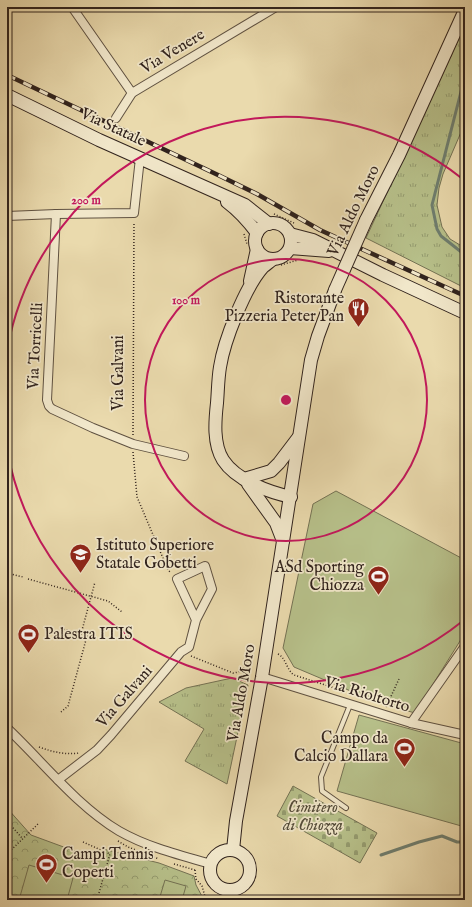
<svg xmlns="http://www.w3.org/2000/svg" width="472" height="907" font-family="'IM FELL English',serif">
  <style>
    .grass { fill: url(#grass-tufts); stroke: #747254 }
    .cemetery { fill: url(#cemetery-stones); stroke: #747254 }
    .park { fill: url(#park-crowns); stroke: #747254 }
    .pitch { fill: #b7c08a; stroke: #747254 }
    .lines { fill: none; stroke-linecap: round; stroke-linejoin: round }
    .stream { stroke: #6f7e6f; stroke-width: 3 }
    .lane-casing { stroke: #5f5141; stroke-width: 6 }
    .street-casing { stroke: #5f5141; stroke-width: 10 }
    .secondary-casing { stroke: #31231d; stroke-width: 14 }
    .path { stroke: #31231d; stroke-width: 1.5; stroke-dasharray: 1 2; stroke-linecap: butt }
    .lane { stroke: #f1e7ca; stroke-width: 4 }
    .street { stroke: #f1e7ca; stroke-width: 8 }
    .secondary { stroke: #f1e7ca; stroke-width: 12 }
    .rail-casing { stroke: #31231d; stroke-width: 4.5 }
    .rail { stroke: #f1e7ca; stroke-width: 3; stroke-dasharray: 9; stroke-linecap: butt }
    .secondary-bridge-casing { stroke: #31231d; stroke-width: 14; stroke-linecap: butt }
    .secondary-bridge { stroke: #f1e7ca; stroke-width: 12 }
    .ring { fill: none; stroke: #c2185b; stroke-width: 2 }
    .labels { text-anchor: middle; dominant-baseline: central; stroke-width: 3.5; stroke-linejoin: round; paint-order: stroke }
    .street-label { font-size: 16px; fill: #31231d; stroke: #f1e7ca }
    .poi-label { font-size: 16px; fill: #31231d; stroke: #f1e7ca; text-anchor: end }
    .park-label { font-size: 16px; font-style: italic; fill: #524a38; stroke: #f1e7ca }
    .centre { fill: #c2185b; stroke: #f1e7ca; stroke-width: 2 }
    .ring-label { font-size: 12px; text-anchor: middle; font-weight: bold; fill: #c2185b; stroke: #f1e7ca; stroke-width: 3.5; stroke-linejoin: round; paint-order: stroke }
  </style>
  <defs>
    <pattern id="grass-tufts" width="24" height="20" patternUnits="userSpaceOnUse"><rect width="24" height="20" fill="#b7c08a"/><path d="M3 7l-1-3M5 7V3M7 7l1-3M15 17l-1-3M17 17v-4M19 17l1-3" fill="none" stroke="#959c70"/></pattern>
    <pattern id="cemetery-stones" width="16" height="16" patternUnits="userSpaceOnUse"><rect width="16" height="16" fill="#b7c08a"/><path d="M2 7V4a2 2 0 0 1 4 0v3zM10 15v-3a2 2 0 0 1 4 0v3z" fill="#959c70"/></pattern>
    <pattern id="park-crowns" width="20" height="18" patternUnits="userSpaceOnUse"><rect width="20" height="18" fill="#b7c08a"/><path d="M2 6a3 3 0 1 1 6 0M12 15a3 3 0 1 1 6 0" fill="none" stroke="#959c70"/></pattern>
  </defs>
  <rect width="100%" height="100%" fill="#eadaad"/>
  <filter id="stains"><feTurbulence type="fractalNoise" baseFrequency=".005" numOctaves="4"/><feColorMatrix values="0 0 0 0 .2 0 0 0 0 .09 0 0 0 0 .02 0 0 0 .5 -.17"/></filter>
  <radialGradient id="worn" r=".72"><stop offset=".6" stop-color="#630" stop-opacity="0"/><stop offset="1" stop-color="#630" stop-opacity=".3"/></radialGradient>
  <g class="grass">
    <polygon points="465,25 464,55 465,56 465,123 443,174 439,188 437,205 442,227 450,239 465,248 465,288 366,238"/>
    <polygon points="232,678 248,685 227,784 185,761 204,729 159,702 186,688"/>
  </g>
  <polygon class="cemetery" points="293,786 377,833 360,863 277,816"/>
  <polygon class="park" points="7,808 31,835 99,860 103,849 159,863 194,876 196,885 204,900 7,900"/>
  <g class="pitch">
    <polygon points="336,491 465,560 465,633 415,713 379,703 294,667 283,648 313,504"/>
    <polygon points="359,715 465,744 465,827 337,791"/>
    <polygon points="29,865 73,878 67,900 19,900"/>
    <polygon points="165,880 186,886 182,900 159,900"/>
  </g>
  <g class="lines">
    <g class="stream">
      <polyline points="465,76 432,205 437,229 441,236 465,255"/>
      <polyline points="381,855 419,842 442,836 457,842 465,842"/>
    </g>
    <defs>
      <polyline id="lane" points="346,808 322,791 321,777 350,705"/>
      <g id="street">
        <polyline points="72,7 132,93"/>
        <polyline points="116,118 132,93 276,7"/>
        <polyline points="56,214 47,400 49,406 52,409 93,428 133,444 184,456"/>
        <polyline points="7,216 56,214 134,213 140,158"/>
        <polyline points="262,677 411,723 465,735"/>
        <polyline points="411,723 465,646"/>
        <path d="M 7,728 C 43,762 77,806 119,831 C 147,847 179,855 211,864"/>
        <polyline points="58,780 97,750 111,735 181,652 189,647 196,620 212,589 205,566 177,579 196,620"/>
      </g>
      <g id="secondary">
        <polyline points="7,95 99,140 245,205 269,224"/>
        <path d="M 227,202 C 239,211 248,221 257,233"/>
        <polyline points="366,220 399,155 465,10"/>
        <circle cx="273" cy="241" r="18"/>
        <polyline points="290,234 313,240 383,275 465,313"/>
        <polyline points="290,248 329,251"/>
        <path d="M 272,260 C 269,262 266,265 263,267 C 245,287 224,341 220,367 C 218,379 218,391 217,403 C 215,421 213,444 223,460 C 236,480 268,492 291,497"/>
        <polyline points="250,281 257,249"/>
        <polyline points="244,479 271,471 279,463 298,438"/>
        <polyline points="248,484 276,523 283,541"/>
        <polyline points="233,850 236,821 262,677 311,360 318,336 335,290"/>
        <circle cx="230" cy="870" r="20"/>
      </g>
    </defs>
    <use href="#lane" class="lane-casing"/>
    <use href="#street" class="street-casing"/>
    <use href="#secondary" class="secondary-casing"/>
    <g class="path">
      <polyline points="274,214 294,223"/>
      <polyline points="244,234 247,244"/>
      <polyline points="281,265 298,260"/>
      <polyline points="133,435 134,222"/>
      <polyline points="133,452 137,497 168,570 171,573"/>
      <polyline points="7,573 23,577"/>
      <polyline points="28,579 108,601 122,612"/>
      <polyline points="81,634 95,582"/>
      <path d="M 278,654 C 286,658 286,669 294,675 L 341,690 L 342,693"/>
      <path d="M 191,656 L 233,673 C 246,672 247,661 251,650 L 254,648"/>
      <polyline points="386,707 399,679"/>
      <polyline points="61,712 68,706 87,636 63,629"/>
      <path d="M 39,747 C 53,752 65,755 79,753"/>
      <polyline points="7,821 22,838"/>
      <polyline points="118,841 128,847 159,859"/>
      <polyline points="83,842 110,854 97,900"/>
      <polyline points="7,854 39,823"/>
      <polyline points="174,864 195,870"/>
      <polyline points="195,870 196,879 202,886 206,900"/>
    </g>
    <use href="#lane" class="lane"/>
    <use href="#street" class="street"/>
    <use href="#secondary" class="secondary"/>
    <defs>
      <polyline id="rail" points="7,75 218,175 257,194 320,230 465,296"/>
    </defs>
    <use href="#rail" class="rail-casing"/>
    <use href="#rail" class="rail"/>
    <defs>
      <polyline id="secondary-bridge" points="335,290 366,220"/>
    </defs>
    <use href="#secondary-bridge" class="secondary-bridge-casing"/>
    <use href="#secondary-bridge" class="secondary-bridge"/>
  </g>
  <g class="ring">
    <circle cx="286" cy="400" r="141"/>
    <path d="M464 620A283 283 0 0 1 7 449M7 351A283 283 0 0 1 464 180"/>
  </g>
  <defs>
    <symbol id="restaurant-pin" viewBox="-11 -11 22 30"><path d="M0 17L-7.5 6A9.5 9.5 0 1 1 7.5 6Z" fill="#8f2418" stroke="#f1e7ca"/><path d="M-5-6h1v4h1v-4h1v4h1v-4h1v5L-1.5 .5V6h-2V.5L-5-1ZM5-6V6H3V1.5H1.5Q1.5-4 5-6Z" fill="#fff"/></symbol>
    <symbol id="school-pin" viewBox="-11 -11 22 30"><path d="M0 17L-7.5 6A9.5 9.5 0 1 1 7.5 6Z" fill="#8f2418" stroke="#f1e7ca"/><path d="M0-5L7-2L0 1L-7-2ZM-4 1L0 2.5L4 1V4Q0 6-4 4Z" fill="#fff"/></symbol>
    <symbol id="stadium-pin" viewBox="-11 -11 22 30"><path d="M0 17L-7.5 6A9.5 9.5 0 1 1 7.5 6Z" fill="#8f2418" stroke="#f1e7ca"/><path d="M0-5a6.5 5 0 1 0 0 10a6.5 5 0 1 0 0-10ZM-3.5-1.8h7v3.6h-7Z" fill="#fff"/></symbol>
  </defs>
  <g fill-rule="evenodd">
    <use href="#restaurant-pin" x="346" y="296" width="25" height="34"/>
    <use href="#school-pin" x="68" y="542" width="25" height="34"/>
    <use href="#stadium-pin" x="366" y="564" width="25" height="34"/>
    <use href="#stadium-pin" x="16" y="622" width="25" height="34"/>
    <use href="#stadium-pin" x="392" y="736" width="25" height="34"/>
    <use href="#stadium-pin" x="34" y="852" width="25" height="34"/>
  </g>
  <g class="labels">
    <g class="street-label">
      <text transform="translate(173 52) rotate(-31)">Via Venere</text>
      <text transform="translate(113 128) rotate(25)">Via Statale</text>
      <text transform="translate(354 211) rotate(-64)">Via Aldo Moro</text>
      <text transform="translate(36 346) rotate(-87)">Via Torricelli</text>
      <text transform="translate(119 373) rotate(-90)">Via Galvani</text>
      <text transform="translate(242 693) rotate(-80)">Via Aldo Moro</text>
      <text transform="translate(367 695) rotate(17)">Via Rioltorto</text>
      <text transform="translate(125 697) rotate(-49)">Via Galvani</text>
    </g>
    <g class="poi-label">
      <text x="344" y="299">Ristorante<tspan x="344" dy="18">Pizzeria Peter Pan</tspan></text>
      <text x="96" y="546" text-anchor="start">Istituto Superiore<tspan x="96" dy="18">Statale Gobetti</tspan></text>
      <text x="364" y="568">ASd Sporting<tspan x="364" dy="18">Chiozza</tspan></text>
      <text x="44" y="635" text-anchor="start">Palestra ITIS</text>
      <text x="388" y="739">Campo da<tspan x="388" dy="18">Calcio Dallara</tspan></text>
      <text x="62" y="855" text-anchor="start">Campi Tennis<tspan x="62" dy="18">Coperti</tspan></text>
    </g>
    <g class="park-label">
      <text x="313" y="808">Cimitero<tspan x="313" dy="18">di Chiozza</tspan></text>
    </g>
  </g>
  <circle cx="286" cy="400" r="6" class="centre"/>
  <g class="ring-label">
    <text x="86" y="204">200 m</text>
    <text x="186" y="304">100 m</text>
  </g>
  <rect width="472" height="907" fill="none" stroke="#eadaad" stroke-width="24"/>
  <rect x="8" y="8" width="456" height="891" fill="none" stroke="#31231d" stroke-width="2"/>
  <rect x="12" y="12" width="448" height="883" fill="none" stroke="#31231d"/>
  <rect width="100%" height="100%" filter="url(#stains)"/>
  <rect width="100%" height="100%" fill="url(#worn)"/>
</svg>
